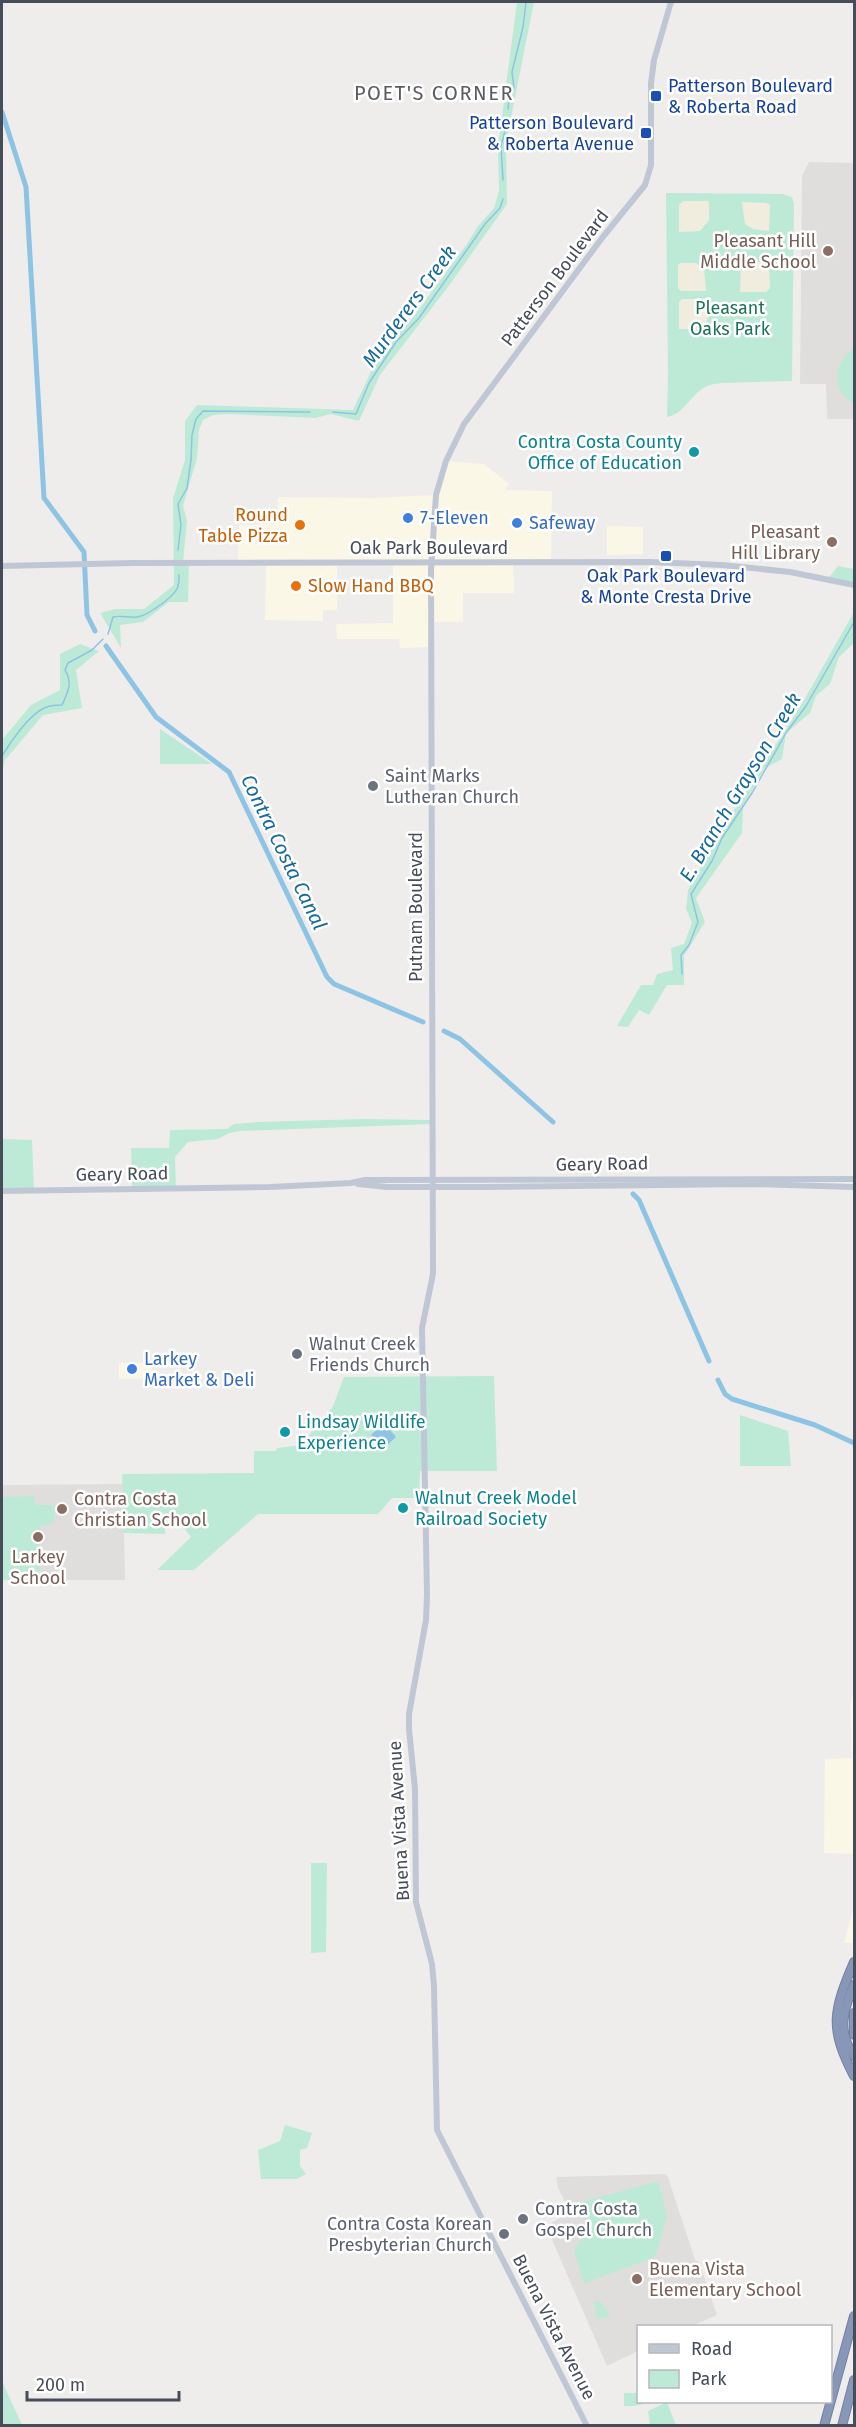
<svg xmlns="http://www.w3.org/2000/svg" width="856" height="2427" font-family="'Fira Sans',sans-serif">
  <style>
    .commercial { fill: #faf7e6 }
    .education { fill: #e0dedd }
    .green { fill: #bdead6 }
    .sand { fill: #f0edde }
    .water { fill: #8ec4e3 }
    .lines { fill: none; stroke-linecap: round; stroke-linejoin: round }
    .stream { stroke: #8ec4e3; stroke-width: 1.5 }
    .canal { stroke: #8ec4e3; stroke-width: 5 }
    .highway-casing { stroke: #7382a3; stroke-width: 10 }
    .secondary { stroke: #c0c7d4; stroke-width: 6 }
    .highway { stroke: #8897b8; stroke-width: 8 }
    .transit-dot { fill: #1a4fb4; stroke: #fff; stroke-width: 2 }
    .education-dot { fill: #8d6e63; stroke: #fff; stroke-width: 2 }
    .culture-dot { fill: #0f9aa8; stroke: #fff; stroke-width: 2 }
    .shop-dot { fill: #3f7fe0; stroke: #fff; stroke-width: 2 }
    .food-dot { fill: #e8710a; stroke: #fff; stroke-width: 2 }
    .worship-dot { fill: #6b7280; stroke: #fff; stroke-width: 2 }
    .labels { text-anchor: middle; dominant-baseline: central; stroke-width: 5; stroke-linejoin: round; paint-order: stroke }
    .transit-label { font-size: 18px; fill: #164399; stroke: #fff; text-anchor: start }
    .education-label { font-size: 18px; fill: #785e54; stroke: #fff; text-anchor: end }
    .street-label { font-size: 18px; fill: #464d58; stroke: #fff }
    .park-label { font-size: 18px; fill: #1e7256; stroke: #fff }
    .culture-label { font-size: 18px; fill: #0d838f; stroke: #fff; text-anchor: start }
    .food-label { font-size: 18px; fill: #c56008; stroke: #fff; text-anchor: end }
    .shop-label { font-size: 18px; fill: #366cbe; stroke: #fff; text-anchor: start }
    .worship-label { font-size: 18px; fill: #5b616d; stroke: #fff; text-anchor: start }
    .neighbourhood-label { font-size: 20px; letter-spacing: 1.5px; fill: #5a5c61; stroke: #fff }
    .water-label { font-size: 20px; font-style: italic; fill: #186a99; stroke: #fff }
  </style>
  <rect width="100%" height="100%" fill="#efedec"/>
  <g class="commercial">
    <polygon points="446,461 484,464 509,484 505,490 552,491 551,563 513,563 514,593 463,593 463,622 431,622 431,647 400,648 399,639 337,639 336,624 393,623 393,562 337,563 337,610 323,610 323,621 265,620 266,563 238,563 239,525 277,524 278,497 372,498 436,495"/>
    <polygon points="607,526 643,527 643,554 607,555"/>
    <polygon points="119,1363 152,1363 152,1378 119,1379"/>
    <polygon points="854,1690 854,1854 824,1853 825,1759 852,1758 850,1705"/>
    <polygon points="854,1906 854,1943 844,1943"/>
  </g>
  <g class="education">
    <polygon points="809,162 854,163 854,419 827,419 826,384 800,384 802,176"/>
    <polygon points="123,1484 125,1580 2,1580 2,1485"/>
    <polygon points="665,2174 668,2177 695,2260 699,2262 717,2315 692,2326 638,2326 638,2351 607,2366 546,2226 570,2212 558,2188 556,2177"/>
  </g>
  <g class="green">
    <polygon points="517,2 534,2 506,143 507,204 448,287 380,375 359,421 331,414 315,418 227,414 213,415 203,420 199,430 197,458 183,506 187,520 183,563 189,563 188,602 169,602 143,622 120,625 121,648 100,613 115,609 144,609 174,585 173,498 185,460 185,421 197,405 353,410 383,346 411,320 467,244 478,226 494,208 499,191 498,147"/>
    <path d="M 666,193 L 782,194 L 792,197 L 794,204 L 792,381 L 721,383 C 714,384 707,385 702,389 C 689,398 682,415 667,417 L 668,375 Z"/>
    <path d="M 854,348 L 854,404 C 830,390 833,363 854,348 Z"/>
    <polygon points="838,566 854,569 854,585 827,580"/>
    <polygon points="854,612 854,643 839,657 830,684 816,696 810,713 786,733 782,759 764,769 743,806 742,833 696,898 705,922 684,956 684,985 667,985 649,1015 639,1010 628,1027 617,1026 641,985 653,985 657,974 673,970 671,948 684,944 692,923 686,909 688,890 734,810 800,707"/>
    <polygon points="80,644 99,651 76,670 82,708 43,715 5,760 2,772 2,740 31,705 60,690 60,654"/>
    <polygon points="160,729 212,764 160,764"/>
    <polygon points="362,1119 432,1120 432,1124 240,1131 229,1133 218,1139 188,1142 175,1157 176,1188 132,1189 131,1148 169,1148 170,1130 227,1129 234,1124 259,1122"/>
    <polygon points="2,1139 32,1140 34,1190 2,1191"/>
    <polygon points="494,1376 497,1471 420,1471 419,1498 392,1498 378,1514 258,1514 194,1570 157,1570 191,1537 182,1526 165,1526 165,1534 124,1533 122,1474 254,1473 254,1451 276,1451 277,1448 301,1445 333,1406 344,1377"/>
    <polygon points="740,1415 788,1431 791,1466 740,1466"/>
    <polygon points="34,1496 36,1505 54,1505 55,1519 48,1525 40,1526 39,1578 2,1580 2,1497"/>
    <polygon points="311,1863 327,1863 326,1952 311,1953"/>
    <polygon points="285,2125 312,2133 307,2148 300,2150 300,2166 306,2174 297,2179 261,2179 258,2150 280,2141"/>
    <polygon points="655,2182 659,2183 667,2217 655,2257 585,2283 583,2281 574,2250 586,2232 589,2225 573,2204"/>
    <polygon points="596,2301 601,2302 609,2313 609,2317 597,2319 594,2302"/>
    <polygon points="2,2381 22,2425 2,2425"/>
    <path d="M 624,2393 L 638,2393 L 638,2402 L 651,2402 L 651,2403 C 641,2404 634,2407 624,2406 Z"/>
    <polygon points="667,2402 676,2425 650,2425 648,2411"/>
  </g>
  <g class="sand">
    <polygon points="683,201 709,201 709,220 700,231 679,232 679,205"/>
    <polygon points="742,202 766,203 770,205 769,231 753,229 745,224"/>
    <polygon points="751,262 769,262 770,288 766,292 740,292 741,271"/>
    <polygon points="681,263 696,263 704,269 706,291 681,291 678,288 678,265"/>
    <polygon points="682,299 709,299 710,311 706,323 697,329 679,329 679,302"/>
  </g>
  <polygon class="water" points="384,1423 396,1437 383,1449 371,1435"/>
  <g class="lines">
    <g class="stream">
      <polyline points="508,109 509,100 514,88 512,72 523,27 526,2"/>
      <polyline points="503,180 501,146 507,124"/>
      <polyline points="333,412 356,414 369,383 396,342 419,318 485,224 500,208 503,199"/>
      <polyline points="178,550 181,525 178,504 187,488 191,460 192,435 196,419 203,411 310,412"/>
      <path d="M 108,634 L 113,617 C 121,615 129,618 137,617 C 147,616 172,598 177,589 C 179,585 179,580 179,575"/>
      <path d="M 2,756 C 11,741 31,712 47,707 C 52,705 57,705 62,705 C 68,692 73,683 65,670 L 68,663 L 92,650 L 103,639"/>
      <polyline points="682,974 681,955 689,945 698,922 691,894 712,861 722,838 752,793 786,733 806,706 854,622"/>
    </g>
    <g class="canal">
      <polyline points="2,112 26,187 44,498 84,552 87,615 95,631"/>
      <polyline points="106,646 156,717 229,772 327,977 334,984 423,1022"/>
      <polyline points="444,1031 460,1039 553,1122"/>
      <polyline points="633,1194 639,1200 709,1361"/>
      <polyline points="718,1380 725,1394 732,1399 815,1425 854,1443"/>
    </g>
    <defs>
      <g id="highway">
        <path d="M 854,1962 C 833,2011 829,2028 854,2076"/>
        <path d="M 854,1985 C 843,2010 837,2032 854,2056"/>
        <polyline points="854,2013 854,2035"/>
        <polyline points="824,2426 854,2316"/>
        <polyline points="842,2426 854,2380"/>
      </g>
    </defs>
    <use href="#highway" class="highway-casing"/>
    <g class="secondary">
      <polyline points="2,566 132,563 650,562 722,565 790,572 854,585"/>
      <polyline points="358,1184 387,1187 485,1187 750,1184 854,1187"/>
      <polyline points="2,1191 270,1187 351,1183 365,1180 854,1179"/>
      <polyline points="587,2426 437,2130 434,1986 432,1964 416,1902 415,1789 409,1729 409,1714 426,1620 427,1594 422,1328 433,1274 431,570 436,495 446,461 464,424 602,238 645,185 651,165 651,83 654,60 671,2"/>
    </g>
    <use href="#highway" class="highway"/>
  </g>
  <g class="transit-dot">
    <rect x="650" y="90" width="12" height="12" rx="3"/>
    <rect x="640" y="127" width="12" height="12" rx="3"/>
    <rect x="660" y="550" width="12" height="12" rx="3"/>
  </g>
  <g class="education-dot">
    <circle cx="828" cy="251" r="6"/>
    <circle cx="832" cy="542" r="6"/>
    <circle cx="62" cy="1509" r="6"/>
    <circle cx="38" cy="1537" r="6"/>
    <circle cx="637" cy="2279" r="6"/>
  </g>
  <g class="culture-dot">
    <circle cx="694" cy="452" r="6"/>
    <circle cx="285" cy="1432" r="6"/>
    <circle cx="403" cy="1508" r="6"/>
  </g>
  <g class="shop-dot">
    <circle cx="408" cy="518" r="6"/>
    <circle cx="517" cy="523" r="6"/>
    <circle cx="132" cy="1369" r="6"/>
  </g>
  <g class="food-dot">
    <circle cx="300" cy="525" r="6"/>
    <circle cx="296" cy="586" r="6"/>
  </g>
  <g class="worship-dot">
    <circle cx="373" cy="786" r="6"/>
    <circle cx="297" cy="1354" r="6"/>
    <circle cx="523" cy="2219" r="6"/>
    <circle cx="504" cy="2234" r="6"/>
  </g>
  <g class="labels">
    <g class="transit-label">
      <text x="668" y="86">Patterson Boulevard<tspan x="668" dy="21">&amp; Roberta Road</tspan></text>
      <text x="634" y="123" text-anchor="end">Patterson Boulevard<tspan x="634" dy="21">&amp; Roberta Avenue</tspan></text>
      <text x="666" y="576" text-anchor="middle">Oak Park Boulevard<tspan x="666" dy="21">&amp; Monte Cresta Drive</tspan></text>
    </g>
    <g class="education-label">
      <text x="816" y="241">Pleasant Hill<tspan x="816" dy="21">Middle School</tspan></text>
      <text x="820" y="532">Pleasant<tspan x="820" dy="21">Hill Library</tspan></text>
      <text x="74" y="1499" text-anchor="start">Contra Costa<tspan x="74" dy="21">Christian School</tspan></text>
      <text x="38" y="1557" text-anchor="middle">Larkey<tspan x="38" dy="21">School</tspan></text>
      <text x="649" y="2269" text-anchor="start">Buena Vista<tspan x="649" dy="21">Elementary School</tspan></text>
    </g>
    <g class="street-label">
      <text transform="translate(555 278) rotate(-53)">Patterson Boulevard</text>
      <text x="429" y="548">Oak Park Boulevard</text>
      <text transform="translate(416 907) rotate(-90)">Putnam Boulevard</text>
      <text transform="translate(602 1164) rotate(-1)">Geary Road</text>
      <text transform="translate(122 1174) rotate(-1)">Geary Road</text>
      <text transform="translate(399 1821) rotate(-93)">Buena Vista Avenue</text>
      <text transform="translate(554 2327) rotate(63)">Buena Vista Avenue</text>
    </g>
    <g class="park-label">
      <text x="730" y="308">Pleasant<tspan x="730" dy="21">Oaks Park</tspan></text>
    </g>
    <g class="culture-label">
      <text x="682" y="442" text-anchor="end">Contra Costa County<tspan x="682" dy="21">Office of Education</tspan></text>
      <text x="297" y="1422">Lindsay Wildlife<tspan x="297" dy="21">Experience</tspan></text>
      <text x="415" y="1498">Walnut Creek Model<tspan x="415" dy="21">Railroad Society</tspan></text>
    </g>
    <g class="food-label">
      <text x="288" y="515">Round<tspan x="288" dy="21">Table Pizza</tspan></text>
      <text x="308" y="586" text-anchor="start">Slow Hand BBQ</text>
    </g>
    <g class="shop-label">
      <text x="420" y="518">7-Eleven</text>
      <text x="529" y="523">Safeway</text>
      <text x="144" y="1359">Larkey<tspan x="144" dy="21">Market &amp; Deli</tspan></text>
    </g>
    <g class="worship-label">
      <text x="385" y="776">Saint Marks<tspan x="385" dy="21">Lutheran Church</tspan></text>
      <text x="309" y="1344">Walnut Creek<tspan x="309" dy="21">Friends Church</tspan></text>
      <text x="535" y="2209">Contra Costa<tspan x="535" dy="21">Gospel Church</tspan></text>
      <text x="492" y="2224" text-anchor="end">Contra Costa Korean<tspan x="492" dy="21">Presbyterian Church</tspan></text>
    </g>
    <g class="neighbourhood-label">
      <text x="434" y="93">POET'S CORNER</text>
    </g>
    <g class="water-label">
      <text transform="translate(409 306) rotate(-54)">Murderers Creek</text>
      <text transform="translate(740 787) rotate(-59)">E. Branch Grayson Creek</text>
      <text transform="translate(284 852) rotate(64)">Contra Costa Canal</text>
    </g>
  </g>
  <rect width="856" height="2427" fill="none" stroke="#464d58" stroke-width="6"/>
  <rect x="637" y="2325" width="195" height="78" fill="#ffffff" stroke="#b5b8bc" stroke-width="1.5"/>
  <rect x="649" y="2344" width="30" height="9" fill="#c0c7d4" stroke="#b5b8bc" stroke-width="1.5"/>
  <text x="691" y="2355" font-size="18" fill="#464d58">Road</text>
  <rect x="649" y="2370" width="30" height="18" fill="#bdead6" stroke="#b5b8bc" stroke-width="1.5"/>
  <text x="691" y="2385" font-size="18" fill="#464d58">Park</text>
  <path d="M27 2391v9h152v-9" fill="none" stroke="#464d58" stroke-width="3"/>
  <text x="36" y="2391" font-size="18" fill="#464d58" stroke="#ffffff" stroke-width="4.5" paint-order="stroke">200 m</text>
</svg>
